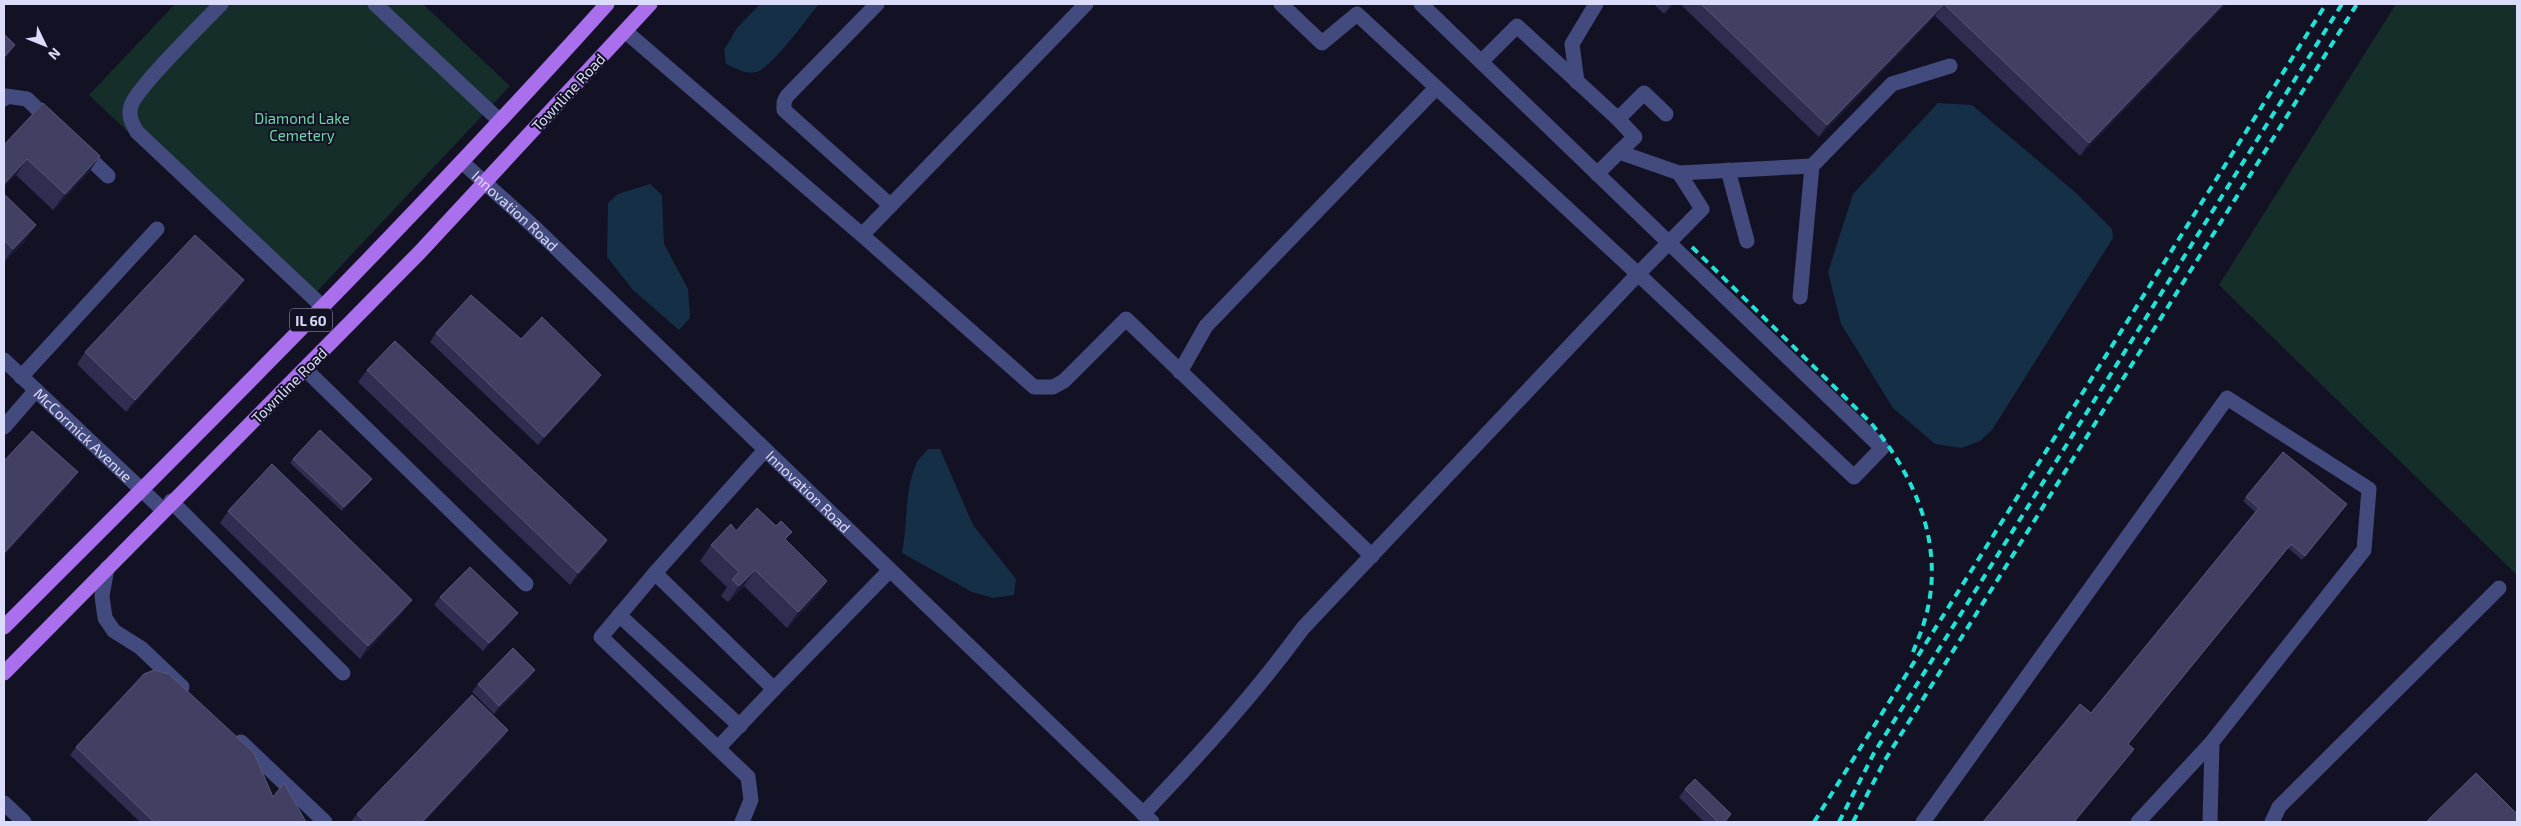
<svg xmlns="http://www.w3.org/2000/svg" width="2521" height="826" font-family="'Exo 2',sans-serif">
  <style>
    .green { fill: #162e29 }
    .water { fill: #152f46 }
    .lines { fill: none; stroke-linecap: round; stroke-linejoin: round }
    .minor { stroke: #434a7e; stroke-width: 15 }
    .major { stroke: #a96fed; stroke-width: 15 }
    .rail { stroke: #1ee3d6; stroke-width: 4; stroke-dasharray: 8 6; stroke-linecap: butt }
    .wall { fill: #2f2d50 }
    .shaded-wall { fill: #1c1a37 }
    .building { fill: #414062; stroke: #59587a }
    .labels { text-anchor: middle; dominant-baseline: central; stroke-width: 4; stroke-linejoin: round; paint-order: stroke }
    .shield { fill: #121224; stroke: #9e9fba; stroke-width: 1 }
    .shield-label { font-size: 14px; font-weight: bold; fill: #dadcfa }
    .street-label { font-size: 15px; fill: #dadcfa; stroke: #121224 }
    .park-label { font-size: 15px; fill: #6fd2a9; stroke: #121224 }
  </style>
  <rect width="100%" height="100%" fill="#121224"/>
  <g class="green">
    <polygon points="175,4 423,4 510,86 308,301 89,95"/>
    <polygon points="2396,4 2517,4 2517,575 2219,285"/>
  </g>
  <g class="water">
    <path d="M 760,4 L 819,4 C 807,18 772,68 756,72 C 746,75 735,68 726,64 L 724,50 L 737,28 Z"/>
    <polygon points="1938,103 1972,105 2075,192 2112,229 2113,238 1992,430 1980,441 1962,448 1935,444 1893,408 1841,324 1828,272 1853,194"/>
    <polygon points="650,184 662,195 664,244 688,289 690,318 679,330 633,290 607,257 608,203 618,194"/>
    <path d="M 928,449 L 940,449 L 973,525 L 1016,579 L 1014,595 L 993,598 L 972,592 L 902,553 C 908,524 904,493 916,464 C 918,459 924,454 928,449 Z"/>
  </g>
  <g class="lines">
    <g class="minor">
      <path d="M 221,4 C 204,22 136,88 131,106 C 128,117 132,123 137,132 L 323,307"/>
      <polyline points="375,4 500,121"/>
      <polyline points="877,4 787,96 784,102 784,110 890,205"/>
      <path d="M 1421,4 C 1574,152 1728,300 1882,448 L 1854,477 L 1638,274 L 1702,209 L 1679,173 L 1619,152 L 1597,174"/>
      <polyline points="625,31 862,235 1086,4"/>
      <polyline points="1481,62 1517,26 1618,119"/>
      <polyline points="1577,82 1572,44 1596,4"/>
      <polyline points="4,99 6,96 27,99 51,122"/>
      <polyline points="81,150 108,176"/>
      <polyline points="1619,152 1635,137 1618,119 1644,93 1666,114"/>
      <path id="s1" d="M 462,162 L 533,226 L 1152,822"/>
      <polyline points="1728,170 1747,241"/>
      <polyline points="1679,173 1812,166"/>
      <polyline points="862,235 1034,387 1053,387 1064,381 1126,319 1372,556"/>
      <polyline points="1800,297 1812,166 1892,84 1950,66"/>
      <path id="s2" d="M 4,360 L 163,510"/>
      <polyline points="305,369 526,584"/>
      <polyline points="1180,372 1206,326 1436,88"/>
      <polyline points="21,377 157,229"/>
      <polyline points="4,427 36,390"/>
      <polyline points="765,450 655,573 774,689 890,570"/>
      <polyline points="171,501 343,673"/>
      <polyline points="107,568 102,596 105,618 114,631 141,648 182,687"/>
      <polyline points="655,573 601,637 748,777 751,800 742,822"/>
      <polyline points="619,615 740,726"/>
      <polyline points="241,742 325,822"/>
      <polyline points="719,747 774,689"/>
      <polyline points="4,803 24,822"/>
      <path d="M 1143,814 C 1201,753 1253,696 1303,628 L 1638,274 L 1357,14 L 1322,43 L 1281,4"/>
      <polyline points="1923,822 2227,398 2369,489 2364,550 2212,742 2210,822"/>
      <polyline points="2138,822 2212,742"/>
      <polyline points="2272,822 2279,807 2499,588"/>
    </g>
    <g class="major">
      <path d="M 4,627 C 209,423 414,219 607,4"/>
      <polyline points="4,673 419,253 650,4"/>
    </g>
    <g class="rail">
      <path d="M 1692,247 L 1870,422 C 1916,477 1946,548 1925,619 C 1922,631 1916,643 1912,655"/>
      <polyline points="1814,822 2326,4"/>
      <polyline points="1839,822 1874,753 2342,4"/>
      <polyline points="1853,822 1885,760 2357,4"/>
    </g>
  </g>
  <g class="wall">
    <polygon points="1654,4 1674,4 1664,14"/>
    <polygon points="1680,4 2226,4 2080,156 1935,16 1819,137"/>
    <polygon points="43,103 100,156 89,172 53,210 16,175"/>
    <polygon points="4,194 25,241 4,262"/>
    <polygon points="235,293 126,412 77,364 85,352"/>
    <polygon points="436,333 521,339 595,384 538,445 430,342"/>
    <polygon points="367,370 607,540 599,552 570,585 358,382"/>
    <polygon points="293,459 369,483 342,511 290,463"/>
    <polygon points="2246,497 2347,504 2302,560 2288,548 2128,744 2134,749 2131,753 2091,713 2255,512 2243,501"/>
    <polygon points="228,511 403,612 360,659 220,523"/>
    <polygon points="736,531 786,540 827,581 816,597 787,628 744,586 728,602 721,596 727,587 700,561 711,545"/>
    <polygon points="440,597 512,621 483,651 434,605"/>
    <polygon points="529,679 494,714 472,692 478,684"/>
    <polygon points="508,730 502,739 424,822 351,822 357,814"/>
    <polygon points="76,747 306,822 140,822 70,755"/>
    <polygon points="1685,789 1731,814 1726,822 1704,822 1679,797"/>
  </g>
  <g class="shaded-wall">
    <polygon points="1671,4 1674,4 1664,14"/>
    <polygon points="1944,4 1935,16 1819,137 1827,125"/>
    <polygon points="2223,4 2226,4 2080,156 2089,143"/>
    <polygon points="15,45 7,57 4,60 4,57"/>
    <polygon points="100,156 89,172 53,210 65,194"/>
    <polygon points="27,159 16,175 4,188 4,184"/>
    <polygon points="36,225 25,241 4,262 13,249"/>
    <polygon points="244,280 235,293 126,412 135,400"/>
    <polygon points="601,375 595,384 538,445 544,437"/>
    <polygon points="78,472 69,485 4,556 4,553"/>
    <polygon points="372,479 369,483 342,511 344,507"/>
    <polygon points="607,540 599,552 570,585 578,573"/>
    <polygon points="755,570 744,586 728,602 739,586"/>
    <polygon points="827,581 816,597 787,628 798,612"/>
    <polygon points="412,600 403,612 360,659 368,646"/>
    <polygon points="518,613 512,621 483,651 489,643"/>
    <polygon points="535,670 529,679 494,714 499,706"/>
    <polygon points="508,730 502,739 424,822 422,822"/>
  </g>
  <g class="building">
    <polygon points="1701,4 2223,4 2089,143 1944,4 1827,125"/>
    <polygon points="4,34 15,45 4,57"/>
    <polygon points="43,103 100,156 65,194 27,159 4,184 4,145"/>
    <polygon points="4,194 36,225 13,249 4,240"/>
    <polygon points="195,235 244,280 135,400 85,352"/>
    <polygon points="471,295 521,339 542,317 601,375 544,437 436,333"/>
    <polygon points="395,341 607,540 578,573 367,370"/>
    <polygon points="320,430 372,479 344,507 293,459"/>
    <polygon points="32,431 78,472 4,553 4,461"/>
    <polygon points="2283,452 2347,504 2305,556 2291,544 2128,744 2134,749 2074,822 1983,822 2080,704 2091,713 2259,508 2246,497"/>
    <polygon points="272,464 412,600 368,646 228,511"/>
    <polygon points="757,508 776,526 781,521 792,532 785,539 827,581 798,612 755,570 739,586 732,580 739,572 711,545 731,524 736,531"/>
    <polygon points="470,567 518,613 489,643 440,597"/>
    <polygon points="513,648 535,670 499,706 478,684"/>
    <polygon points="154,670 169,674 254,753 273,797 284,783 306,822 154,822 76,747 144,674"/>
    <polygon points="472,695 508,730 422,822 365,822 357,814"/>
    <polygon points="2476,773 2517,814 2517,822 2426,822"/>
    <polygon points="1695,779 1731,814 1724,822 1718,822 1685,789"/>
  </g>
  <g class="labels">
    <rect class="shield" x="290" y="308.5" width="42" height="23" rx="4"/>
    <g class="shield-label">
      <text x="311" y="320">IL 60</text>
    </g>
    <g class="street-label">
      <text transform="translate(568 92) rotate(-47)">Townline Road</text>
      <text stroke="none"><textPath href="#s1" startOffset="72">Innovation Road</textPath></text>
      <text transform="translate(289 385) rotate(-45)">Townline Road</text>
      <text stroke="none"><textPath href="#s2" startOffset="109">McCormick Avenue</textPath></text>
      <text stroke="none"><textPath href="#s1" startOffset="478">Innovation Road</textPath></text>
    </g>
    <g class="park-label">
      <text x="302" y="118">Diamond Lake<tspan x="302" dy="17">Cemetery</tspan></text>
    </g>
  </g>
  <rect width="2521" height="826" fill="none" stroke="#dadcfa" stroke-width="10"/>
  <g transform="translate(45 45) rotate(133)" stroke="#121224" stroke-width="4" paint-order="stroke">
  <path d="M0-4L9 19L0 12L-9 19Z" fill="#dadcfa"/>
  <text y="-8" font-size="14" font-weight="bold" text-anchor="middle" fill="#dadcfa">N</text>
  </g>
</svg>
